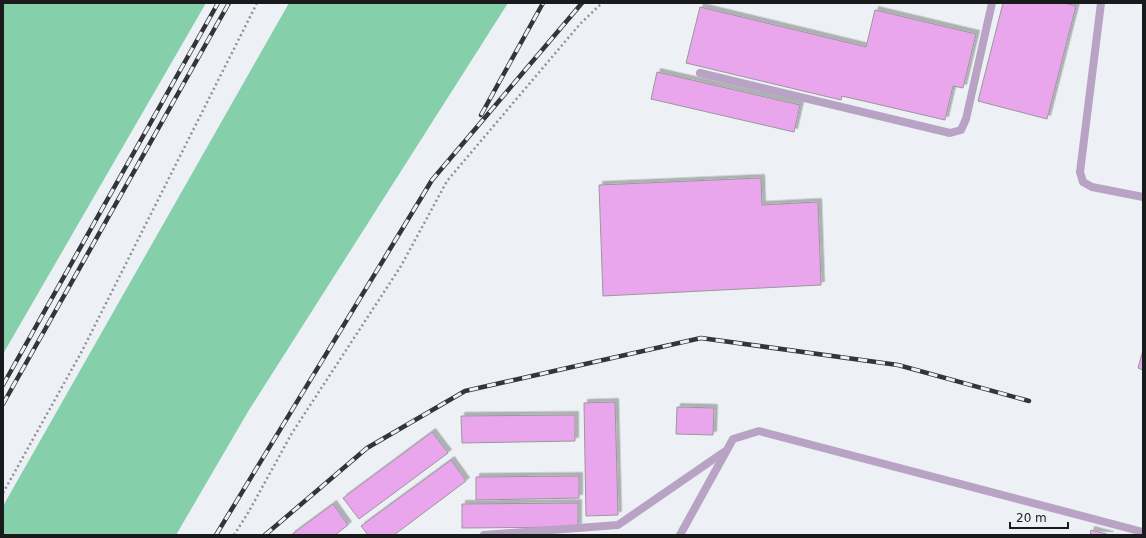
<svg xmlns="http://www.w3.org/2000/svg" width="1146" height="538" font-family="'DejaVu Sans',sans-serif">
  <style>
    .green { fill: #85d0ab }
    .building { fill: #e9a6ed; stroke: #9b979b; filter: url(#shadow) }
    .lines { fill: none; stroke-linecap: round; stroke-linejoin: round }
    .path { stroke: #8f9194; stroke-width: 2.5; stroke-dasharray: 2 3; stroke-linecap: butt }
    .lane { stroke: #b9a3c5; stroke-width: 8 }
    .rail-casing { stroke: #343538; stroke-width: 4.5 }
    .rail { stroke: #edf1f5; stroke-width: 3; stroke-dasharray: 9; stroke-linecap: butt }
  </style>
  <defs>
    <filter id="shadow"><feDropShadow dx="3.5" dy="-3.5" stdDeviation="0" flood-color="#0004"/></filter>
  </defs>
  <rect width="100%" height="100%" fill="#edf1f5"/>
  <g class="green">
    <polygon points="3,3 206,3 3,354"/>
    <polygon points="289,3 508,3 249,410 176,535 3,535 3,506"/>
  </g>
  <g class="building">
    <polygon points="1003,3 1064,3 1076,6 1047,119 978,101"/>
    <polygon points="700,7 866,47 875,10 976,34 963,88 953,86 945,120 842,96 841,100 686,63"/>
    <polygon points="657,72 800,105 794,132 651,99"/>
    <polygon points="761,178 762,205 818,202 821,285 603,296 599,185"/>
    <polygon points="1143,350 1143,370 1138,368"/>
    <polygon points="615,402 618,515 586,516 584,403"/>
    <polygon points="677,407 714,408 713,435 676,434"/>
    <polygon points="575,415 575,441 462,443 461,416"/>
    <polygon points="432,432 448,453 359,519 343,498"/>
    <polygon points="451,460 466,481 394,535 368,535 361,526"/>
    <polygon points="579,476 579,498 476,500 476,477"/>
    <polygon points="578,503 578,527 462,528 462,504"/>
    <polygon points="333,504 348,525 335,535 291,535"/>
    <polygon points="1091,530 1110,535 1090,535"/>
  </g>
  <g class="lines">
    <g class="path">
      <polyline points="3,493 82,351 257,3"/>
      <polyline points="234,535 248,513 292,433 401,266 447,181 580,24 602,3"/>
    </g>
    <g class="lane">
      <polyline points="1101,3 1080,172 1083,182 1092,187 1143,197"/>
      <polyline points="700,73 950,133 961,130 966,119 992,3"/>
      <polyline points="484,535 618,525 724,452"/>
      <polyline points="680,535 733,439 759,431 1143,532"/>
    </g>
    <defs>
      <g id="rail">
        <polyline points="481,115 543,3"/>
        <polyline points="3,385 218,3"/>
        <polyline points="3,404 229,3"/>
        <polyline points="216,535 432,180 582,3"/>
        <polyline points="265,535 367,448 465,391 701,338 898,365 1029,401"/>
      </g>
    </defs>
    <use href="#rail" class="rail-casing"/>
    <use href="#rail" class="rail"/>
  </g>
  <rect width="1146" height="538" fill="none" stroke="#191a1c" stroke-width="8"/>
  <path d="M1010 522v6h58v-6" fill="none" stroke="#191a1c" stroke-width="2"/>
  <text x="1016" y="522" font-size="12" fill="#191a1c" stroke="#edf1f5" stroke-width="3" paint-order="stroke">20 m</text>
</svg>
